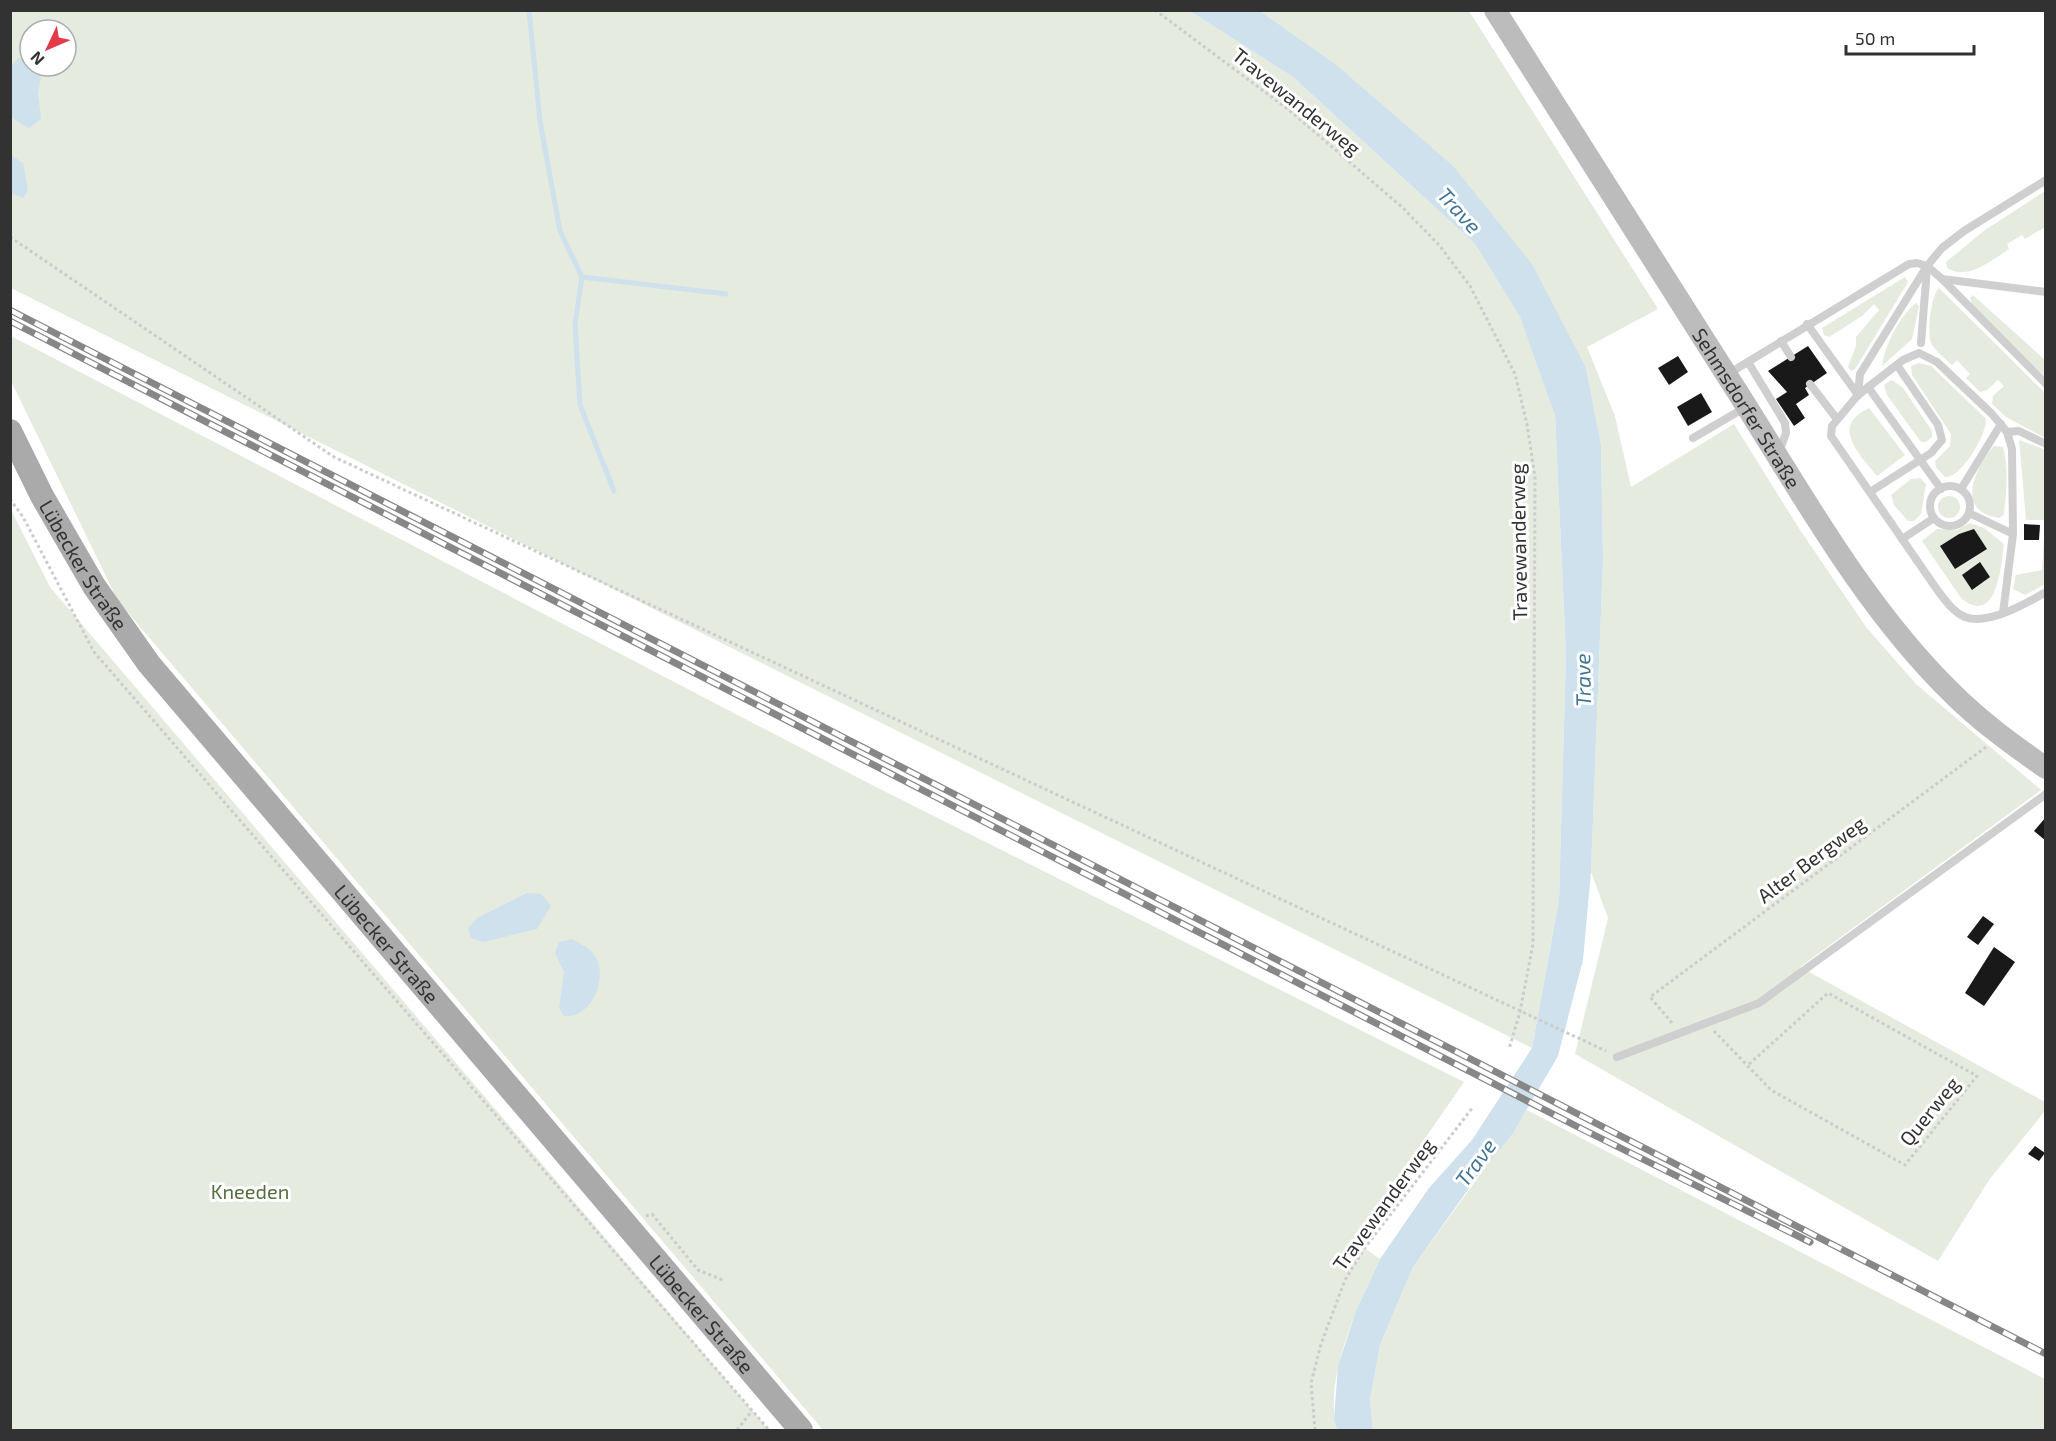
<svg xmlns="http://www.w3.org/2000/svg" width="2056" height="1441" font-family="'Exo 2',sans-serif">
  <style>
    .green { fill: #e5ebde; fill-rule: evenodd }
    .water { fill: #cee1ed }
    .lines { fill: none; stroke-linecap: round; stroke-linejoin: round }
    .stream { stroke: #cee1ed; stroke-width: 5 }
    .building { fill: #191919 }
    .path { stroke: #ccc; stroke-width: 3; stroke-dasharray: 3 3; stroke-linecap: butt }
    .lane { stroke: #cfcfcf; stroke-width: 8 }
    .secondary { stroke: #bcbcbc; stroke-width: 22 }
    .primary { stroke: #aaa; stroke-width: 24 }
    .rail-casing { stroke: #878787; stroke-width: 7 }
    .rail { stroke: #fff; stroke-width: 4.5; stroke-dasharray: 14; stroke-linecap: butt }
    .labels { text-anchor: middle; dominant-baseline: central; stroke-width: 6; stroke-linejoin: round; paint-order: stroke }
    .street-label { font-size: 20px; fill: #323232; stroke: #fff }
    .park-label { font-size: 20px; fill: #556e3f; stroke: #fff }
    .water-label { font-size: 21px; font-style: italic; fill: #3f7494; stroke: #fff }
  </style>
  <rect width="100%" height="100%" fill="#fff"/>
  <g class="green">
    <path d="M 10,11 L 1190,11 L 1293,77 L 1475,244 L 1520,317 L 1545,383 L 1555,415 L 1566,654 L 1559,900 L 1532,1048 L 11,288 ZM 30,30 L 66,30 L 66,66 L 30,66 Z"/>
    <polygon points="1260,11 1469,11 1658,309 1587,347 1615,416 1631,487 1734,424 1800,530 1866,627 1916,684 2041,790 1800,967 2045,1102 2045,1111 1989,1180 1938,1261 1575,1054 1608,918 1591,872 1603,559 1601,444 1586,368 1334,63"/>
    <path d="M 2045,191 L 2045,227 L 2025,239 L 2022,235 L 2007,244 L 2009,249 C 1992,260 1968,281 1947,268 L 1946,262 L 1985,230 Z"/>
    <polygon points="1905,277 1908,282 1855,369 1851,371 1848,367 1856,346 1856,337 1879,310 1874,304 1862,316 1829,337 1824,335 1822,328"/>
    <path d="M 1939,288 L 2045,393 L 2045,438 L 2006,417 L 1992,404 L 1993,396 L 2004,386 L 1998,380 L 1987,390 L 1980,392 L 1966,378 L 1970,374 L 1957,360 L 1952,365 C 1945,358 1936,352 1931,343 C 1927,334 1931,294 1939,288 Z"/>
    <polygon points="1973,295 2045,360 2045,377 1972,305 1970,298"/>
    <path d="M 1916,303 L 1919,306 L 1912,339 L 1882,366 C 1885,344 1899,318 1916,303 Z"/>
    <path d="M 11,336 L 874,786 L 1464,1082 L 1354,1241 L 1380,1259 C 1358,1306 1323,1378 1337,1430 L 823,1430 L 118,601 L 11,381 Z"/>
    <path d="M 1919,363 L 1931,366 L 1986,419 C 1987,434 1961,479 1945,477 L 1936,467 L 1935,461 L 1950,446 L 1951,434 L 1912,375 L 1911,366 Z"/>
    <polygon points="1892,380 1903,388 1932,431 1932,437 1926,442 1921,442 1887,395 1884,385"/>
    <path d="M 1869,408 L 1905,455 L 1877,476 C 1867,463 1840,437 1853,420 C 1856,415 1864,411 1869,408 Z"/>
    <polygon points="2019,440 2046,450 2045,584 2025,595 2013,589 2016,575 2042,570 2045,520 2026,520"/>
    <path d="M 1994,446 L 2003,447 C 2009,468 2006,493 2004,514 L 2000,518 C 1954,512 1975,468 1994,446 Z"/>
    <polygon points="1920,478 1926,484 1921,514 1914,521 1908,521 1894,505 1891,495 1911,479"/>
    <circle cx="1949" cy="507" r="11"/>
    <polygon points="11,510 50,587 769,1430 11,1430"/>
    <path d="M 1970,523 L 1984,528 L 2004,544 C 2001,566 1997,628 1961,598 L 1922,541 L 1937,529 L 1957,530 Z"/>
    <polygon points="1527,1110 2045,1379 2045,1430 1373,1430 1370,1400 1380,1345 1413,1267"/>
  </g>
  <g class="water">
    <polygon points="1190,11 1260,11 1334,63 1453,166 1532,264 1586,368 1601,444 1603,559 1591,872 1583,960 1558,1056 1513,1133 1477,1177 1413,1267 1380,1345 1370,1400 1373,1430 1337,1430 1334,1419 1338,1366 1356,1311 1380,1259 1429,1188 1472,1140 1532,1048 1559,900 1566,654 1555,415 1520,317 1475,244 1293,77"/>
    <polygon points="27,57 30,59 30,66 39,66 41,78 38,93 41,119 29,128 10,117 11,67 18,58"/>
    <polygon points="11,155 23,163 28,190 23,198 11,193"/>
    <polygon points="527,893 541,894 551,906 537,929 483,942 471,938 468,928 477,918"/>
    <path d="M 572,939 C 580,944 590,947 595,956 C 609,978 591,1019 564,1016 L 559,1008 L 564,972 L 555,953 L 559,942 Z"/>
  </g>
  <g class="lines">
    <g class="stream">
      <polyline points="529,10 540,121 560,231 582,277 575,324 580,405 614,491"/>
      <polyline points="582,277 726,294"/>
    </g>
  </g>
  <g class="building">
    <polygon points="1808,346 1827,373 1805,388 1809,395 1796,404 1805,418 1794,426 1776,399 1787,392 1768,371"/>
    <polygon points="1678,356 1688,372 1669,385 1658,368"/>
    <polygon points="1701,393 1712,412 1688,426 1677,407"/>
    <polygon points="2024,524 2040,525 2039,540 2024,540"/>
    <polygon points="1974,529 1987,549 1955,569 1940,546 1959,534"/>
    <polygon points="1980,562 1990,577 1972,590 1962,575"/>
    <polygon points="2046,817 2046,841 2034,831"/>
    <polygon points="1983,916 1994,924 1978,945 1967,937"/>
    <polygon points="1994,947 2015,962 1984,1006 1965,993"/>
    <polygon points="2035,1146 2045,1153 2039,1161 2028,1154"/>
  </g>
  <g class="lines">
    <g class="path">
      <polyline points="1155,10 1289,110 1403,208 1439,245 1470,286 1515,374 1527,424 1535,477 1533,944 1520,1012 1509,1049"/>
      <polyline points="10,237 334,457 1606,1051"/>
      <polyline points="10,499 23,517 94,652 769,1430"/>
      <polyline points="1672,1023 1650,997 1986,747"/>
      <polyline points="1714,1031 1771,1090 1905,1165 1977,1076 1828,993 1747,1066"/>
      <polyline points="646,1216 652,1214 698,1270 725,1281"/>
      <polyline points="737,1430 752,1411"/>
      <polyline points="1315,1430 1311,1383 1321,1344 1345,1280 1364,1249 1473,1107"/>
    </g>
    <g class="lane">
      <polyline points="1942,279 2046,384"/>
      <polyline points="1807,324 1858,395"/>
      <polyline points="1781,341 1791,357"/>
      <polyline points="1921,343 1927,268"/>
      <polyline points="1748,362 1785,423 1786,433 1779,452"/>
      <polyline points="1728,374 1909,264 1917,263 1927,266 1942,279 2046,292"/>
      <polyline points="1810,384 1837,419"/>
      <polyline points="1868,387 1941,489"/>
      <polyline points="1858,395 1860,374 1927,266 1942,248 1964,231 2046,180"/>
      <polyline points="2007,432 2019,431 2046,444"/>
      <polyline points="1693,438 1746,407"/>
      <circle cx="1950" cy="506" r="20"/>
      <polyline points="1961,489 2001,424"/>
      <polyline points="1870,492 1931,453 1942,440 1938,425 1897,365"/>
      <polyline points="1969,513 2013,534"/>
      <polyline points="1902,539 1934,518"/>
      <path d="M 2003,613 L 2013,534 L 2012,449 L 2007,432 L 1992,414 L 1937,362 L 1919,353 L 1903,360 L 1858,395 L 1832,426 L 1831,436 L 1938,591 C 1946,601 1953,612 1965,617 C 1987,626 2027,603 2046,592"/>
      <polyline points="1617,1057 1759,1003 2046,794"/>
    </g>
    <path class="secondary" id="s1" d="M 1495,10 C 1572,132 1649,253 1726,374 C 1795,481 1861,605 1953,694 C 1981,722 2013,745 2046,768"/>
    <path class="primary" id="s2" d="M 10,431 L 42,496 L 94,586 L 149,664 L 801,1430"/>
    <defs>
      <g id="rail">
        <polyline points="10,310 2046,1354"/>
        <polyline points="10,321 1578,1127 1810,1242"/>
      </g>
    </defs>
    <use href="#rail" class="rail-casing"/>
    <use href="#rail" class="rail"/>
  </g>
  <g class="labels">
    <g class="street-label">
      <text transform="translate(1297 101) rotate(39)">Travewanderweg</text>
      <text stroke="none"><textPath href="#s1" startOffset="471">Sehmsdorfer Straße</textPath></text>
      <text transform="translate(1518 542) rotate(-91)">Travewanderweg</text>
      <text stroke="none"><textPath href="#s2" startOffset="153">Lübecker Straße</textPath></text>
      <text transform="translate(1811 859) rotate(-37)">Alter Bergweg</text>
      <text stroke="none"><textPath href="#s2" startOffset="639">Lübecker Straße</textPath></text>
      <text transform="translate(1929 1111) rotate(-51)">Querweg</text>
      <text transform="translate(1383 1204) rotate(-54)">Travewanderweg</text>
      <text stroke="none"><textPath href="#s2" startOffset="1125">Lübecker Straße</textPath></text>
    </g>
    <g class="park-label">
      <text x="250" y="1191">Kneeden</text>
    </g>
    <g class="water-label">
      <text transform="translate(1460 210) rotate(48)">Trave</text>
      <text transform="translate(1582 680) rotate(-91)">Trave</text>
      <text transform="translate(1475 1162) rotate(-54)">Trave</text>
    </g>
  </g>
  <rect width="2056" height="1441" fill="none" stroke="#323232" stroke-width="24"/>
  <g transform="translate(48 48) rotate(226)"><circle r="28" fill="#ffffff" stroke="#adadad" stroke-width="1.5"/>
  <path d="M0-4.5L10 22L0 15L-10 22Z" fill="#e43948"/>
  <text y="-9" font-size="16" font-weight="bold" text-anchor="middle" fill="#323232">N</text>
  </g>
  <path d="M1846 45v9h128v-9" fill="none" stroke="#323232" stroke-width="3"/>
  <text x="1855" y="45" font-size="18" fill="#323232" stroke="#ffffff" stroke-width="4.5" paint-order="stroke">50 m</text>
</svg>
